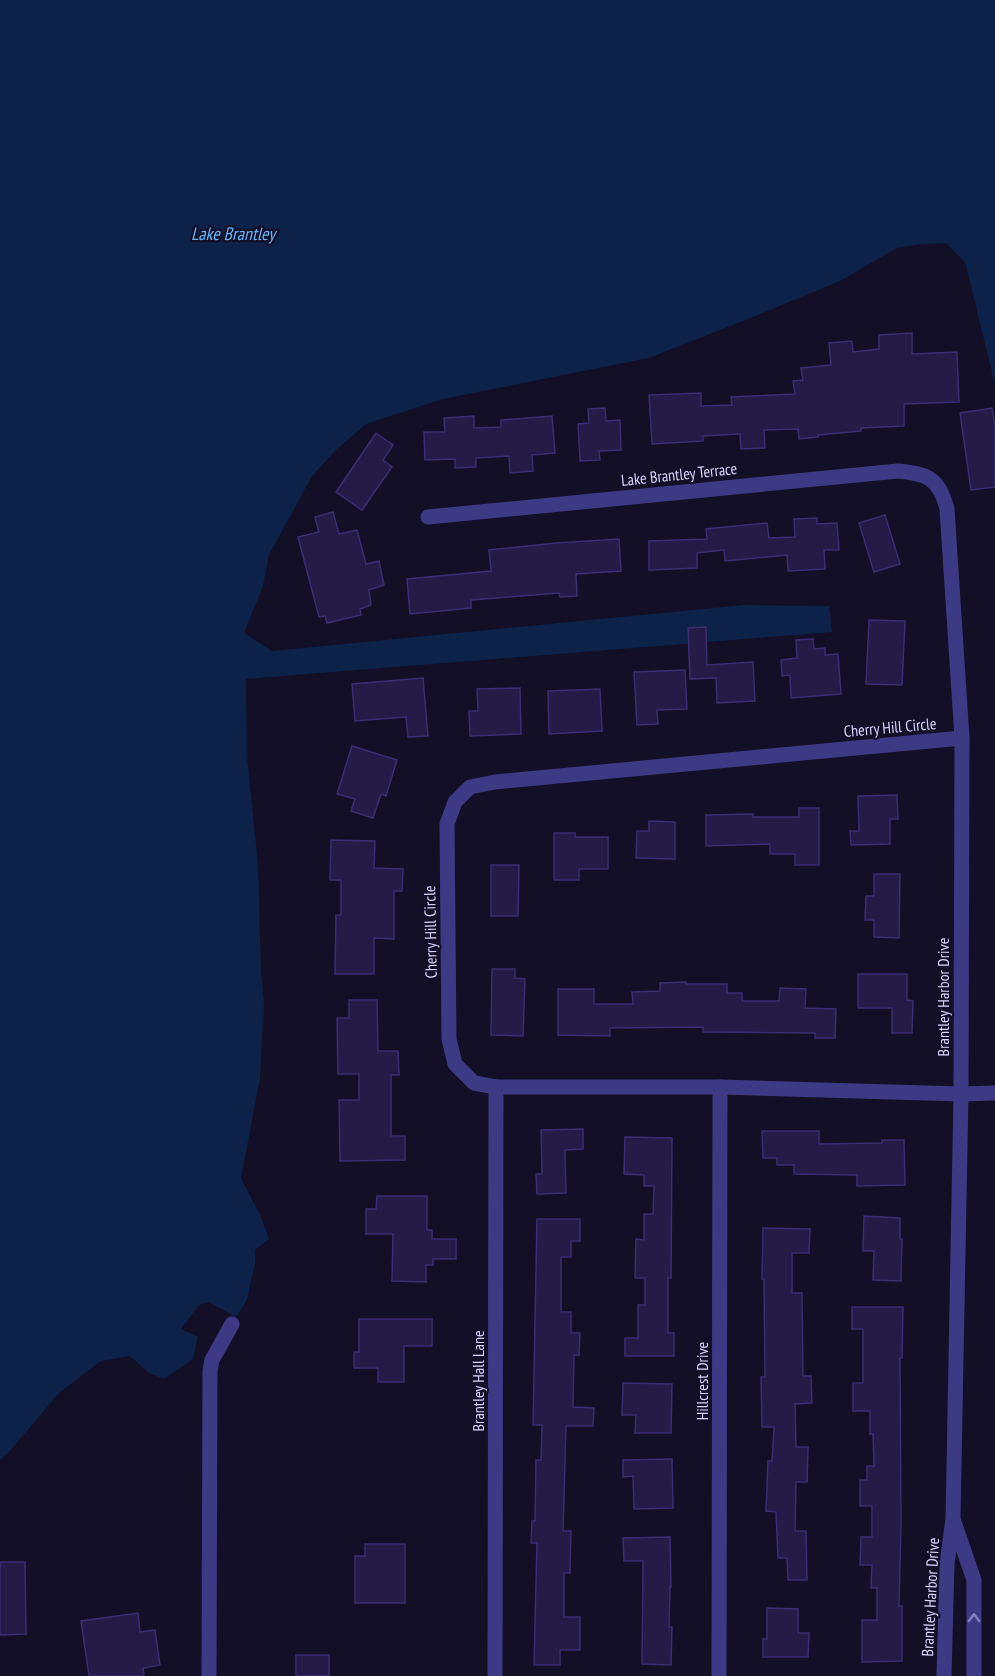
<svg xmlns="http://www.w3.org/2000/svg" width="995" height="1676" font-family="'PT Sans Narrow',sans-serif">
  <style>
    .water { fill: #0c2248 }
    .building { fill: #241b47; stroke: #3b2d73; stroke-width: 1.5 }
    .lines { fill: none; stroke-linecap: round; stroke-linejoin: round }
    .minor { stroke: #3d3a85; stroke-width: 15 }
    .oneway { stroke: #837fbc }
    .labels { text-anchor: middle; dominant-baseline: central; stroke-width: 4.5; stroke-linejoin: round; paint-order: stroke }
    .street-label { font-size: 16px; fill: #d9d4ff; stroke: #130f26 }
    .water-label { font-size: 18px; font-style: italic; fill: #62b6ff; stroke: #130f26 }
  </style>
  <rect width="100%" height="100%" fill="#130f26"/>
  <polygon class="water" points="0,0 995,0 995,384 965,262 946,243 922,244 897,248 840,281 753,317 649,358 443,399 366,424 337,449 312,476 269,555 263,586 244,633 272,651 744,605 829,606 832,632 246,679 247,757 258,864 261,973 264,1002 260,1078 241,1178 261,1217 269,1239 255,1250 255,1263 247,1300 236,1317 209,1302 199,1305 181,1329 198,1337 193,1359 164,1379 149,1373 130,1356 101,1361 59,1393 8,1453 0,1460"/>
  <g class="building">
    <polygon points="912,333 912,354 957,352 959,402 904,404 904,426 861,428 861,431 818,435 818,437 799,439 798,429 764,430 765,448 741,449 740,434 703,436 703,441 652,444 649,395 701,393 701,406 732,405 731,397 795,394 793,381 803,380 801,368 831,365 829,343 852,341 853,352 879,349 879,335"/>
    <polygon points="605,408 606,421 620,420 621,450 599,451 600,460 580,461 578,424 589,423 588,409"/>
    <polygon points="992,408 995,426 995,487 971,490 960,413"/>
    <polygon points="474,416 474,428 501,427 501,420 552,416 555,453 532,455 533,471 510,473 509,456 476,458 476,467 455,468 455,459 425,460 424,432 445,432 444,418"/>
    <polygon points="376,433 393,445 383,460 392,467 362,510 336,492"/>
    <polygon points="333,512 339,534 357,530 366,564 379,561 384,585 369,590 371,605 360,609 361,615 327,623 325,616 319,617 298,537 319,532 315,517"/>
    <polygon points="885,515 900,564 874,572 859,523"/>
    <polygon points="817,518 817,524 837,523 839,550 824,550 825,569 788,571 787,555 725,561 724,550 697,553 697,568 649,570 649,541 707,539 706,529 767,523 769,538 795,537 794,519"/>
    <polygon points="619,539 621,571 576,574 577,596 560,597 559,593 471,600 471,608 410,614 407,579 491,571 489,550 556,543"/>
    <polygon points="869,620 905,621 902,685 866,684"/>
    <polygon points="706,627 707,665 753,662 755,701 717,703 716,678 690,679 688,628"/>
    <polygon points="813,639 814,649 825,648 825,655 838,654 841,694 791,698 790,675 782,676 781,660 797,658 796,640"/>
    <polygon points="685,670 687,709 657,710 658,724 637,725 634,672"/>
    <polygon points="423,678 428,736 408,737 406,717 355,721 352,684"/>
    <polygon points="520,688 521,734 470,736 469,711 478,711 477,689"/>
    <polygon points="600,689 602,731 549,734 548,691"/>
    <polygon points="352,746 397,760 386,796 381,794 373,818 351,811 355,799 337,794"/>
    <polygon points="897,795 898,819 890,819 890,844 851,845 850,831 859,831 858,796"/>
    <polygon points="799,808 819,808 819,865 795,865 795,854 770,854 770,844 706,846 706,815 753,814 753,817 799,817"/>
    <polygon points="649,821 675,822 675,859 636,858 637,831 649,831"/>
    <polygon points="554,833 575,833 575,837 608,837 608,869 579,869 579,880 554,880"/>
    <polygon points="331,840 375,841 374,868 403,869 402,891 394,891 394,939 374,938 374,974 335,974 336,915 341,915 341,880 330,880"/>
    <polygon points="491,865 519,865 518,916 491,916"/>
    <polygon points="874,874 900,874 899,938 874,937 874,920 865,920 866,896 874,896"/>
    <polygon points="492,969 515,969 515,978 525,979 523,1036 491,1035"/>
    <polygon points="858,974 907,974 907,1000 913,1001 912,1033 892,1033 892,1008 858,1008"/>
    <polygon points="686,982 686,984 727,984 727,993 742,993 742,1001 779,1001 780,988 806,989 805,1008 836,1009 835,1038 815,1038 815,1033 703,1032 703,1027 610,1028 610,1036 558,1035 558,989 594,989 594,1004 633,1004 632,992 660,991 660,983"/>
    <polygon points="349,1000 377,1000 378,1051 398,1051 399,1075 391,1075 391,1136 405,1136 405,1160 340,1161 339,1100 359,1100 359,1074 338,1074 337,1018 349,1018"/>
    <polygon points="583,1129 583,1149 565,1150 566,1193 537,1194 536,1174 542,1174 541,1130"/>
    <polygon points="762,1131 819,1131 819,1144 882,1143 882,1140 904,1140 905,1185 857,1186 857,1175 794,1174 794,1165 777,1165 777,1158 763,1158"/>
    <polygon points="625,1137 672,1138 671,1278 668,1278 668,1333 674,1333 674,1356 625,1356 625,1338 638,1338 638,1305 645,1305 645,1278 635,1278 636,1239 644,1240 644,1214 653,1214 654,1186 644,1186 644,1175 624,1174"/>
    <polygon points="377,1196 427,1196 427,1230 432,1230 432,1239 456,1239 456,1259 433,1259 433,1265 426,1265 426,1282 392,1281 393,1234 366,1234 366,1209 376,1209"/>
    <polygon points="864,1216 900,1218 900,1239 902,1239 901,1281 873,1280 874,1251 863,1251"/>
    <polygon points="537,1219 580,1219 580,1241 571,1241 571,1257 561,1257 561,1312 571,1312 571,1333 580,1333 579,1355 574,1355 573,1407 594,1408 593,1426 566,1426 563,1531 571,1531 570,1573 564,1573 564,1617 580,1617 580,1650 560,1650 560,1665 534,1665 537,1543 531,1543 532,1521 535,1521 536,1460 541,1460 542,1425 533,1425"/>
    <polygon points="763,1228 810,1229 809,1253 792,1253 792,1293 802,1293 803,1376 811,1376 812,1403 795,1404 796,1447 808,1447 807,1482 796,1482 795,1531 806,1531 807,1580 788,1580 787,1558 778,1558 776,1512 766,1511 768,1461 772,1461 774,1427 762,1427 761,1377 765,1377 764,1279 762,1279"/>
    <polygon points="852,1307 903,1307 902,1358 900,1358 901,1525 899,1606 902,1606 902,1661 862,1662 862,1620 877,1620 877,1588 871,1588 872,1565 860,1565 861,1537 872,1537 872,1506 860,1506 860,1480 867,1480 867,1466 874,1466 873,1434 870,1434 870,1411 853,1411 853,1383 863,1383 863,1329 852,1329"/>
    <polygon points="359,1319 432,1319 432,1346 404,1346 404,1382 378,1382 378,1368 354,1368 354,1352 359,1352"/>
    <polygon points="623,1383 672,1384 671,1433 635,1433 636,1415 622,1415"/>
    <polygon points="672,1459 673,1508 634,1509 633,1476 623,1477 623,1460"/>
    <polygon points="670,1537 671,1587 670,1587 669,1627 672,1627 671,1665 642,1664 643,1561 624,1561 623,1538"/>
    <polygon points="365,1544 405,1544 405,1603 355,1603 355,1556 365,1556"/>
    <polygon points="0,1562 25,1562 26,1634 0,1635"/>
    <polygon points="767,1608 798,1609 798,1633 809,1633 808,1657 763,1657 763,1639 767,1639"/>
    <polygon points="138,1613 140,1632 155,1630 160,1665 143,1668 144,1676 89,1676 81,1621"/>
    <rect x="296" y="1655" width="33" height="21"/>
  </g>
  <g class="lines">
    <g class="minor">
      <path d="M 428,517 L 898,471 C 928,474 939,478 947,509 L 962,738 L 961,1094 L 953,1519 L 947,1564 L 944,1676"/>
      <polyline points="962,738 495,782 470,787 455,802 447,824 449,1039 455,1064 474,1083 496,1087 720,1087 961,1094 995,1093"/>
      <polyline points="954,1522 974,1580 974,1676"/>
      <polyline points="209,1676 210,1371 212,1360 232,1324"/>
      <polyline points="495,1676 496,1087"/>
      <polyline points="719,1676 720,1087"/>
    </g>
  </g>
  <defs><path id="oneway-chevron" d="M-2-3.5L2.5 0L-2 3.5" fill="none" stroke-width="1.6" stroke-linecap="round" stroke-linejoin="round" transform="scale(1.5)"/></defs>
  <use class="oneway" href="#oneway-chevron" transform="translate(974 1618) rotate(-90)"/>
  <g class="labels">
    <g class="street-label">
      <text transform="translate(679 474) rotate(-6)">Lake Brantley Terrace</text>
      <text transform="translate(890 727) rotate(-5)">Cherry Hill Circle</text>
      <text transform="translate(430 932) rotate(-91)">Cherry Hill Circle</text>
      <text transform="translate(943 997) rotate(-90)">Brantley Harbor Drive</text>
      <text transform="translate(478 1381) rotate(-90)">Brantley Hall Lane</text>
      <text transform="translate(702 1381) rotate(-90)">Hillcrest Drive</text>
      <text transform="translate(930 1597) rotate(-87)">Brantley Harbor Drive</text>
    </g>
    <g class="water-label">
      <text x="233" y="233">Lake Brantley</text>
    </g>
  </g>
</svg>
